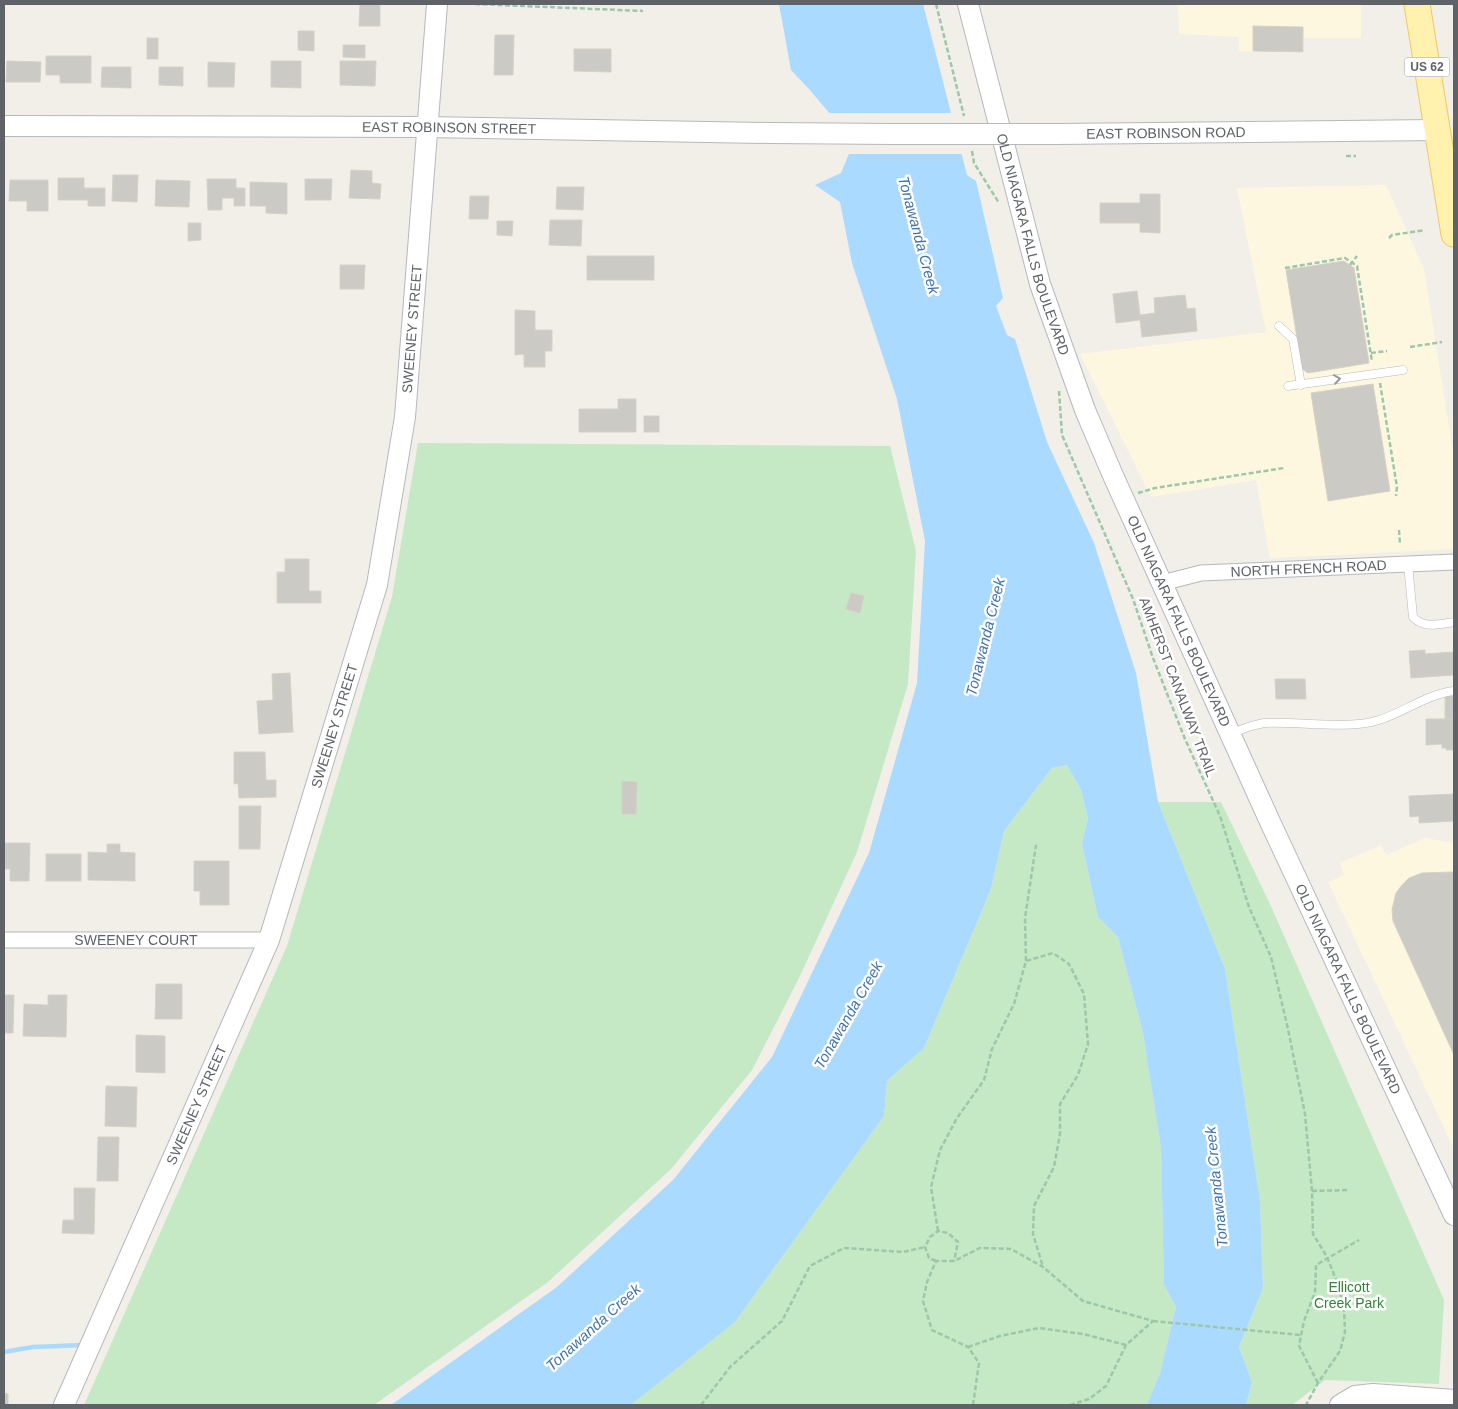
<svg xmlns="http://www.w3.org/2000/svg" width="1458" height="1409" font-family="Helvetica,sans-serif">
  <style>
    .commercial { fill: #fef7e0 }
    .green { fill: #c5e8c5 }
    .water { fill: #aadaff }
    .pier { fill: #f1efe8 }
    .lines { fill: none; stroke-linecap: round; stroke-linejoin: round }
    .stream { stroke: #aadaff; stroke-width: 4.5 }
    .building { fill: #cccac5; stroke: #d6d1c6 }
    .service-casing { stroke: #b5b8bc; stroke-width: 9 }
    .minor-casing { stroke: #b5b8bc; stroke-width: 17 }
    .tertiary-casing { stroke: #b5b8bc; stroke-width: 22 }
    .primary-casing { stroke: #f2c960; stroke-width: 27 }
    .path { stroke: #9cc7a9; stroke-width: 2.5; stroke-dasharray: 5 2.5; stroke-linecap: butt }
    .service { stroke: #fff; stroke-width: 8 }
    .minor { stroke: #fff; stroke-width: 15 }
    .tertiary { stroke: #fff; stroke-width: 20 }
    .primary { stroke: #fff2af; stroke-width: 25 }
    .tertiary-bridge-casing { stroke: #b5b8bc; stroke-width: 22; stroke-linecap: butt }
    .tertiary-bridge { stroke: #fff; stroke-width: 20 }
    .oneway { stroke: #979a9d }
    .labels { text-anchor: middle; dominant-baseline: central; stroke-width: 5; stroke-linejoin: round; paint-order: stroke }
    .shield { fill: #fff; stroke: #8f9295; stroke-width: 1 }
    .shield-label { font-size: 12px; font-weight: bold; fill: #5f6368 }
    .street-label { font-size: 14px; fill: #5f6368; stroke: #fff }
    .park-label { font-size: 14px; fill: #348238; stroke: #fff }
    .water-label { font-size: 15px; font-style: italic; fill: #4174aa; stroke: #fff }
  </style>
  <rect width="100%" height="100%" fill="#f1efe8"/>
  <g class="commercial">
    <polygon points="1178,4 1361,4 1361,38 1304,38 1304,53 1239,51 1239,37 1179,34"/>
    <polygon points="1386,185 1424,269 1454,459 1454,549 1270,558 1256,480 1151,497 1080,354 1266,332 1237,188"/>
    <polygon points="1425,838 1454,843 1454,1149 1328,882 1344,875 1340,863 1381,845 1386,855"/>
  </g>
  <g class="green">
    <polygon points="418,443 890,446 916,551 908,684 857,852 799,978 752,1070 671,1169 548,1282 374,1405 84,1405 287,946 392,597"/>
    <polygon points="1067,765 1081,790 1088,818 1082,844 1098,917 1118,937 1143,1033 1161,1148 1164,1285 1176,1307 1160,1373 1147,1405 631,1405 735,1322 884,1116 887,1081 924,1048 991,889 1004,831 1052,768"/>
    <polygon points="1158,802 1221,802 1270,904 1444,1300 1439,1384 1325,1380 1292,1405 1246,1405 1252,1382 1239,1347 1263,1288 1260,1201 1225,969"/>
  </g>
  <polygon class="water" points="779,4 923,4 967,175 976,181 1003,298 996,306 1007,335 1015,339 1047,442 1094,543 1136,673 1158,802 1225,969 1260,1201 1263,1288 1239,1347 1252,1382 1246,1405 1147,1405 1160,1373 1176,1307 1164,1285 1161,1148 1143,1033 1118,937 1098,917 1082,844 1088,818 1081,790 1067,765 1052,768 1004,831 991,889 924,1048 887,1081 884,1116 735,1322 631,1405 391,1405 557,1287 673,1180 772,1057 869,853 917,683 925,541 897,399 852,263 840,202 815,185 841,173 854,142 809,89 791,70"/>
  <polygon class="pier" points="826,113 953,113 964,154 847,154 851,142"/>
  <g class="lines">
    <polyline class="stream" points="4,1352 33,1347 83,1345"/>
  </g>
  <g class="building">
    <polygon points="360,4 380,4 380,26 359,26"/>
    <polygon points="1253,26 1303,27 1303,52 1253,51"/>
    <polygon points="298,31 314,31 314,51 298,50"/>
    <polygon points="495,35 514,35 513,75 494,75"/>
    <rect x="147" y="38" width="11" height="21"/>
    <polygon points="343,45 365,45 365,58 343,57"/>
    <polygon points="574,49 611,49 611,72 574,71"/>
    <polygon points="46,56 91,56 91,83 60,83 60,75 46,75"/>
    <polygon points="7,61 41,62 40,82 6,82"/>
    <polygon points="271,61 301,61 301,88 271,87"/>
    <polygon points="340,61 376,61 375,86 340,85"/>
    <polygon points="208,62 235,63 234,87 208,87"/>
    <polygon points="102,67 131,67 131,88 101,87"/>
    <polygon points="159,67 183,67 183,86 159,85"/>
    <polygon points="351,170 372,171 372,183 381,184 380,199 349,198"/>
    <polygon points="113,175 138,175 137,202 112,201"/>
    <polygon points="58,178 84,178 84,188 105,188 105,206 88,206 88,200 58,200"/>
    <polygon points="207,179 236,179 236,188 245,188 245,206 234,206 234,198 222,198 222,210 208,210"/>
    <polygon points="305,179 332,179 331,200 305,200"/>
    <polygon points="10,180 48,180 48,211 27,211 27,201 9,201"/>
    <polygon points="156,180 190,181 189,207 155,206"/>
    <polygon points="250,182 287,183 287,214 266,213 266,206 250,206"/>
    <polygon points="557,187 584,187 583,210 556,209"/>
    <polygon points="1140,194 1160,194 1160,233 1140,232 1140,223 1100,223 1100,203 1140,203"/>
    <polygon points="470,196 489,196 488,219 469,219"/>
    <polygon points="550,220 582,220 581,246 549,245"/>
    <polygon points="497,221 513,221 512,236 497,235"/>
    <polygon points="188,223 201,223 201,240 188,241"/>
    <rect x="587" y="256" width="67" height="24"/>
    <polygon points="1344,261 1354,268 1369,363 1308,373 1302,369 1286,270"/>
    <polygon points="340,265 365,265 364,289 340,289"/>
    <polygon points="1137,291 1140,315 1155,313 1154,298 1185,295 1187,309 1195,308 1197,331 1142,337 1140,320 1116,323 1113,294"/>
    <polygon points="515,310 535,311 535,330 552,330 552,351 545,351 545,367 524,367 524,354 515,355"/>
    <polygon points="1373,384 1390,491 1328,501 1311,393"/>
    <polygon points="618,399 636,399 636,432 579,432 579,409 618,409"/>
    <rect x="644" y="416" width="15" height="16"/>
    <polygon points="285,559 309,559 309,591 321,591 321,603 277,603 277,572 285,572"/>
    <polygon points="851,593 864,596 860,613 846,609"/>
    <polygon points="1425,650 1425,654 1454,652 1454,675 1411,678 1409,651"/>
    <polygon points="290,673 293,732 259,734 257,701 273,700 272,674"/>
    <polygon points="1275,679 1305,679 1306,699 1276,699"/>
    <rect x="1445" y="695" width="9" height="24"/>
    <polygon points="1426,719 1454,719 1454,750 1446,750 1446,748 1442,748 1442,744 1426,745"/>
    <polygon points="234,752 265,752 266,780 276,780 276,797 239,798 238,783 234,784"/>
    <polygon points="622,781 637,782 636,814 622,814"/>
    <polygon points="1454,794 1454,821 1419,823 1419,816 1410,817 1409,796"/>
    <polygon points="239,806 261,806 260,849 239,849"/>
    <polygon points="4,843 30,843 29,881 10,881 10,869 4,869"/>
    <polygon points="107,844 120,844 120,852 135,853 135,881 88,880 88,852 107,853"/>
    <rect x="46" y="854" width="35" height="27"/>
    <polygon points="194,861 229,861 229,905 200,905 200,891 194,891"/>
    <polygon points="1452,872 1454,872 1454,1055 1393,921 1392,910 1396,893 1402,885 1409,878 1422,873"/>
    <polygon points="156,984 182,984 182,1019 155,1019"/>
    <polygon points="4,995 14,995 13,1033 4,1033"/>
    <polygon points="48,995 67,995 66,1037 23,1036 24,1004 48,1005"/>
    <polygon points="136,1035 165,1036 165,1073 136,1072"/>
    <polygon points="106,1086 137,1087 136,1127 105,1126"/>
    <polygon points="98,1137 119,1137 118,1181 97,1181"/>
    <polygon points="74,1188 95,1188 94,1234 62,1233 63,1220 74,1220"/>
    <polygon points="4,1393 8,1394 8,1405 4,1405"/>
  </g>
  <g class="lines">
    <defs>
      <g id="service">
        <polyline points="1279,326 1293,339 1301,385"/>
        <polyline points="1288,386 1403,370"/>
        <path d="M 1408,564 L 1413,617 C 1424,629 1440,624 1454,622"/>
        <path d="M 1232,733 L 1251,726 L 1264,723 C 1297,721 1350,730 1379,720 C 1405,712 1427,694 1454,691"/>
      </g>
      <g id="minor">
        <path id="s1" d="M 1162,583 L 1201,573 L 1454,562"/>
        <path id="s2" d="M 4,940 L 269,940"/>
      </g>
      <g id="tertiary">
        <path id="s3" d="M 968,4 L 1040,284 L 1085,410 L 1111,471 L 1271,824 L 1454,1215"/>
        <path id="s4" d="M 4,126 L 426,127 L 770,133 L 894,134"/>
        <path id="s5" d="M 1056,134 L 1438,130"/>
        <path id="s6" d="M 64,1405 L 269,940 L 377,585 L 405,417 L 437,4"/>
        <polyline points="1340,1405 1355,1396 1373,1394 1454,1400"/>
      </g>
      <polyline id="primary" points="1417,4 1454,234"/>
    </defs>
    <use href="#service" class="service-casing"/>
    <use href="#minor" class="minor-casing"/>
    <use href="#tertiary" class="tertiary-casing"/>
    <use href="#primary" class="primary-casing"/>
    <g class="path">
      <polyline points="475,4 643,11"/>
      <polyline points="936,4 964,116"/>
      <polyline points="972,151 974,163 999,203"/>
      <polyline points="1346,156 1356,156"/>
      <polyline points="1389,238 1392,235 1425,230"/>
      <polyline points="1350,265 1357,256"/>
      <polyline points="1285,268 1345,258 1357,266 1372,362"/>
      <polyline points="1410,347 1442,342"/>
      <polyline points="1371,353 1387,351"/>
      <polyline points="1380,383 1397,487 1396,496"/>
      <polyline points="1059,391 1062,435 1133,599 1153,658 1185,739 1220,816 1249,907 1271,957 1288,1029 1305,1114 1312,1191 1313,1234 1327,1257 1339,1287 1344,1310 1345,1332 1340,1351 1318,1383 1306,1405"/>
      <polyline points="1138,493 1155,488 1284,468"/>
      <polyline points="1399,530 1400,545"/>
      <polyline points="1026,961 1025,918 1036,845"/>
      <polyline points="1312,1191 1349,1190"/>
      <polyline points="938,1231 931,1187 940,1150 957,1118 984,1080 992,1049 1014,1004 1026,961 1053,953 1069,964 1084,994 1088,1044 1078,1075 1060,1104 1060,1134 1054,1167 1034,1206 1033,1234 1043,1267"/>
      <polyline points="936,1261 929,1258 925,1247 930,1237 938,1231 948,1233 958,1242 954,1261"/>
      <polyline points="1153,1321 1300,1335"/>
      <polyline points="968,1347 1000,1336 1039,1328 1083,1334 1126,1345"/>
      <polyline points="1318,1383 1299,1346 1304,1321 1315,1292 1316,1265 1359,1240"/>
      <polyline points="701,1405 730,1367 782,1321 810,1266 844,1248 903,1252 925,1247"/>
      <polyline points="973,1405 979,1363 968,1347 932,1330 923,1301 927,1282 936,1261 954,1261 980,1248 1011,1249 1043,1267 1083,1301 1153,1321 1126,1345 1106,1386 1089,1399 1070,1405"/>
    </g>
    <use href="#service" class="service"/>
    <use href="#minor" class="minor"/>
    <use href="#tertiary" class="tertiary"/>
    <use href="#primary" class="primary"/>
    <defs>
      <polyline id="tertiary-bridge" points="894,134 1056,134"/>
    </defs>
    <use href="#tertiary-bridge" class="tertiary-bridge-casing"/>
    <use href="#tertiary-bridge" class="tertiary-bridge"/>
  </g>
  <defs><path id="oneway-chevron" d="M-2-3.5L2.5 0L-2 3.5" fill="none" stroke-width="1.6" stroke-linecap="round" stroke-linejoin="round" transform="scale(1.25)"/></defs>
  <use class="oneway" href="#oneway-chevron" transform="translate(1337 379) rotate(-8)"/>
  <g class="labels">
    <rect class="shield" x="1404.5" y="57.5" width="45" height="19" rx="4"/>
    <g class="shield-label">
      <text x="1427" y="67">US 62</text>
    </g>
    <g class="street-label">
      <text stroke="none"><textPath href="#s4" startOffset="445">EAST ROBINSON STREET</textPath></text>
      <text stroke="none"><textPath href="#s5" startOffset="110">EAST ROBINSON ROAD</textPath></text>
      <text stroke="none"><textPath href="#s3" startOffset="249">OLD NIAGARA FALLS BOULEVARD</textPath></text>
      <text stroke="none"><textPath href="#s6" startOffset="1138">SWEENEY STREET</textPath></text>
      <text stroke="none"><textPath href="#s1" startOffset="148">NORTH FRENCH ROAD</textPath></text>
      <text stroke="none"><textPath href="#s3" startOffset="654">OLD NIAGARA FALLS BOULEVARD</textPath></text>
      <text transform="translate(1178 687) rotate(69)">AMHERST CANALWAY TRAIL</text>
      <text stroke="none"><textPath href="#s6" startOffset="732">SWEENEY STREET</textPath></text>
      <text stroke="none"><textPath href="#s2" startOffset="132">SWEENEY COURT</textPath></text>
      <text stroke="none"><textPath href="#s3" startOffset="1059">OLD NIAGARA FALLS BOULEVARD</textPath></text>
      <text stroke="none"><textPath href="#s6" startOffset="328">SWEENEY STREET</textPath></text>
    </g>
    <g class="park-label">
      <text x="1349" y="1287">Ellicott<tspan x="1349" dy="16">Creek Park</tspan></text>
    </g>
    <g class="water-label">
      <text transform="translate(919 235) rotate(75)">Tonawanda Creek</text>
      <text transform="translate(985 637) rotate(-76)">Tonawanda Creek</text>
      <text transform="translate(848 1015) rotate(-60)">Tonawanda Creek</text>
      <text transform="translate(1216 1187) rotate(-96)">Tonawanda Creek</text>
      <text transform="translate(593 1327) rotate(-42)">Tonawanda Creek</text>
    </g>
  </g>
  <rect width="1458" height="1409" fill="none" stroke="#5f6368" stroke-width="10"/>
</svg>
